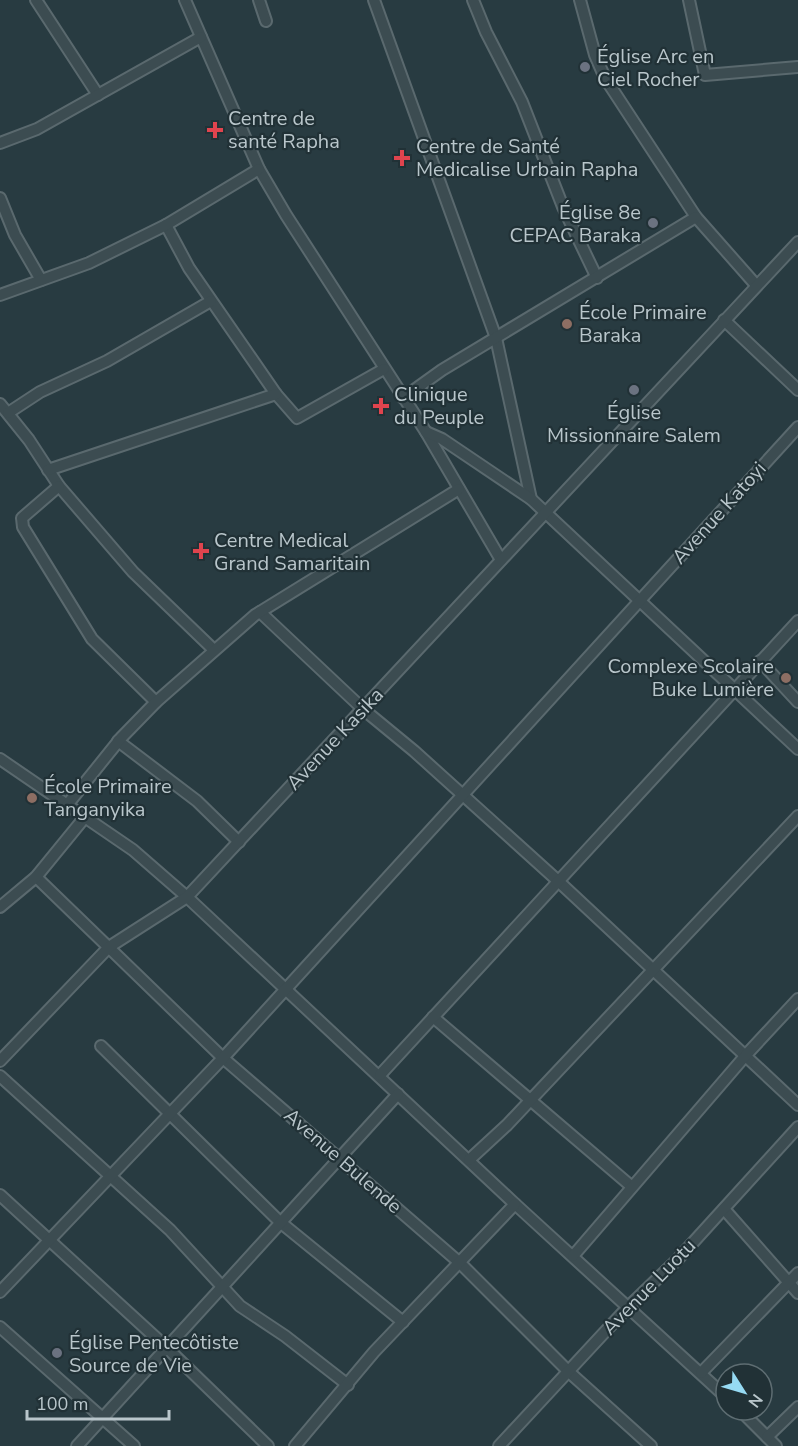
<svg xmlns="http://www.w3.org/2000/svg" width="798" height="1446" font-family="'Nunito Sans',sans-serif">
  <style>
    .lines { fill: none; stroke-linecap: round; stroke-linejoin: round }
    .minor-casing { stroke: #5a696e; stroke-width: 14 }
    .minor { stroke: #3c4c51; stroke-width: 10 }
    .worship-dot { fill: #6b7280; stroke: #213136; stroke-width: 2 }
    .health-dot { fill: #e0444e; stroke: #213136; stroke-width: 2 }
    .education-dot { fill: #8d6e63; stroke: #213136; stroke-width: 2 }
    .labels { text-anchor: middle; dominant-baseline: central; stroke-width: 4.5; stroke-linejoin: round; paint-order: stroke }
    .poi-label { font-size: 20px; fill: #b9c6cb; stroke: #213136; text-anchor: start }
    .street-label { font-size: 20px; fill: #b9c6cb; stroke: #213136 }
  </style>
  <rect width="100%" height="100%" fill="#283b41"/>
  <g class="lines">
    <defs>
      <g id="minor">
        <polyline points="36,0 98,95"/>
        <polyline points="185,0 259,169 286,215 426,432 501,560"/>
        <polyline points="259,0 266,21"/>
        <polyline points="374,0 496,338 531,499"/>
        <polyline points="473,0 486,32 522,102 563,207 597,278"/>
        <polyline points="580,0 595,55 605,78 696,217 756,285"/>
        <polyline points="689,0 705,75 798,67"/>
        <polyline points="0,143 37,129 201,37"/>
        <polyline points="0,198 15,235 41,280"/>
        <polyline points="166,225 189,268 276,394 297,418 384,369"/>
        <polyline points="0,295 89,263 166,225 259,169"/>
        <polyline points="724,320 798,390"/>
        <polyline points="403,398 442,370 696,217"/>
        <polyline points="0,404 29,440 59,486 133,572 214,650"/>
        <polyline points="8,413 40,392 107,361 211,301"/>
        <polyline points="426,432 442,439 531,499 798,749"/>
        <polyline points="48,470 276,394"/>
        <polyline points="59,486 22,518 23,527 92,639 156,702"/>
        <polyline points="260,612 363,709 414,751 557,880 798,1105"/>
        <polyline points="760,661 798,702"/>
        <polyline points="118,741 197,801 239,842"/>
        <polyline points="0,759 133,850 187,897 515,1204 726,1397"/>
        <polyline points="67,805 121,738 156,702 255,615 459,489"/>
        <polyline points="36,877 223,1058 460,1263 569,1372 651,1446"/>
        <polyline points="0,907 36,877 85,817"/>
        <polyline points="433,1017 631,1186"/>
        <polyline points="101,1046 280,1222 403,1322"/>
        <polyline points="0,1061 109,947 187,897 798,242"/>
        <polyline points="380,1075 798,621"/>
        <polyline points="0,1076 170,1230 240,1306 285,1336 348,1385"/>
        <polyline points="469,1160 507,1125 798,816"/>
        <polyline points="0,1195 166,1347 268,1446"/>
        <polyline points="724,1209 798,1293"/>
        <polyline points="573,1256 746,1055 798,999"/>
        <polyline points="0,1292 223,1058 798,427"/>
        <polyline points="0,1327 134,1446"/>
        <polyline points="701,1373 798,1273"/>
        <polyline points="740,1410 776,1446"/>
        <polyline points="767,1437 798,1407"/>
        <polyline points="77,1446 398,1094"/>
        <polyline points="295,1446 374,1352 515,1204"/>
        <polyline points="499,1446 628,1307 678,1259 798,1127"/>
      </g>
    </defs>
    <use href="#minor" class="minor-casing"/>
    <use href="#minor" class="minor"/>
  </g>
  <g class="worship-dot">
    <circle cx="585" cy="67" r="6"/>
    <circle cx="653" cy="223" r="6"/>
    <circle cx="634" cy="390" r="6"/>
    <circle cx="57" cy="1353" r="6"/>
  </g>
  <g class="health-dot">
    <path d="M212 121h6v6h6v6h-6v6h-6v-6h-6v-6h6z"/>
    <path d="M399 149h6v6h6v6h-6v6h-6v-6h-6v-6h6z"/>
    <path d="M378 397h6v6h6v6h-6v6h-6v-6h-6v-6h6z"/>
    <path d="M198 542h6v6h6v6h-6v6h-6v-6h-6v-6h6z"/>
  </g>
  <g class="education-dot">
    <circle cx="567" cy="324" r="6"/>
    <circle cx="786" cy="678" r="6"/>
    <circle cx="32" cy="798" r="6"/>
  </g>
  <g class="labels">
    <g class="poi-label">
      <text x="597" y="56">Église Arc en<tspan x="597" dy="23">Ciel Rocher</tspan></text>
      <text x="228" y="118">Centre de<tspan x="228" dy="23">santé Rapha</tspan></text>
      <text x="416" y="146">Centre de Santé<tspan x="416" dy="23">Medicalise Urbain Rapha</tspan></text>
      <text x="641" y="212" text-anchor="end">Église 8e<tspan x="641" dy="23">CEPAC Baraka</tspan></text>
      <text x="579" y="312">École Primaire<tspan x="579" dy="23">Baraka</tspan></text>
      <text x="394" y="394">Clinique<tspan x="394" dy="23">du Peuple</tspan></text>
      <text x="634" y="412" text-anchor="middle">Église<tspan x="634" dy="23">Missionnaire Salem</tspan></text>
      <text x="214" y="540">Centre Medical<tspan x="214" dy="23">Grand Samaritain</tspan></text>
      <text x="774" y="666" text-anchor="end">Complexe Scolaire<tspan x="774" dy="23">Buke Lumière</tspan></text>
      <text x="44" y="786">École Primaire<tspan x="44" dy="23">Tanganyika</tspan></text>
      <text x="69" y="1342">Église Pentecôtiste<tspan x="69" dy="23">Source de Vie</tspan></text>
    </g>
    <g class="street-label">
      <text transform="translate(719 513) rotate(-48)">Avenue Katoyi</text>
      <text transform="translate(335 739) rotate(-47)">Avenue Kasika</text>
      <text transform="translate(343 1161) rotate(41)">Avenue Bulende</text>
      <text transform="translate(649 1287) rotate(-46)">Avenue Luotu</text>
    </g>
  </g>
  <g transform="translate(744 1392) rotate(127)"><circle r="28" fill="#213136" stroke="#5e6d72" stroke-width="1.5"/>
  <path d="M0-4.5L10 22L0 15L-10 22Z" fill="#96daf3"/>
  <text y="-9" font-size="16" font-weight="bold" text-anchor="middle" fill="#b9c6cb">N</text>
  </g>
  <path d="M27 1410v9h142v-9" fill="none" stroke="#b9c6cb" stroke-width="3"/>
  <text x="36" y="1410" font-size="18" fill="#b9c6cb" stroke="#213136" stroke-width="4.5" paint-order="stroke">100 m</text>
</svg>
